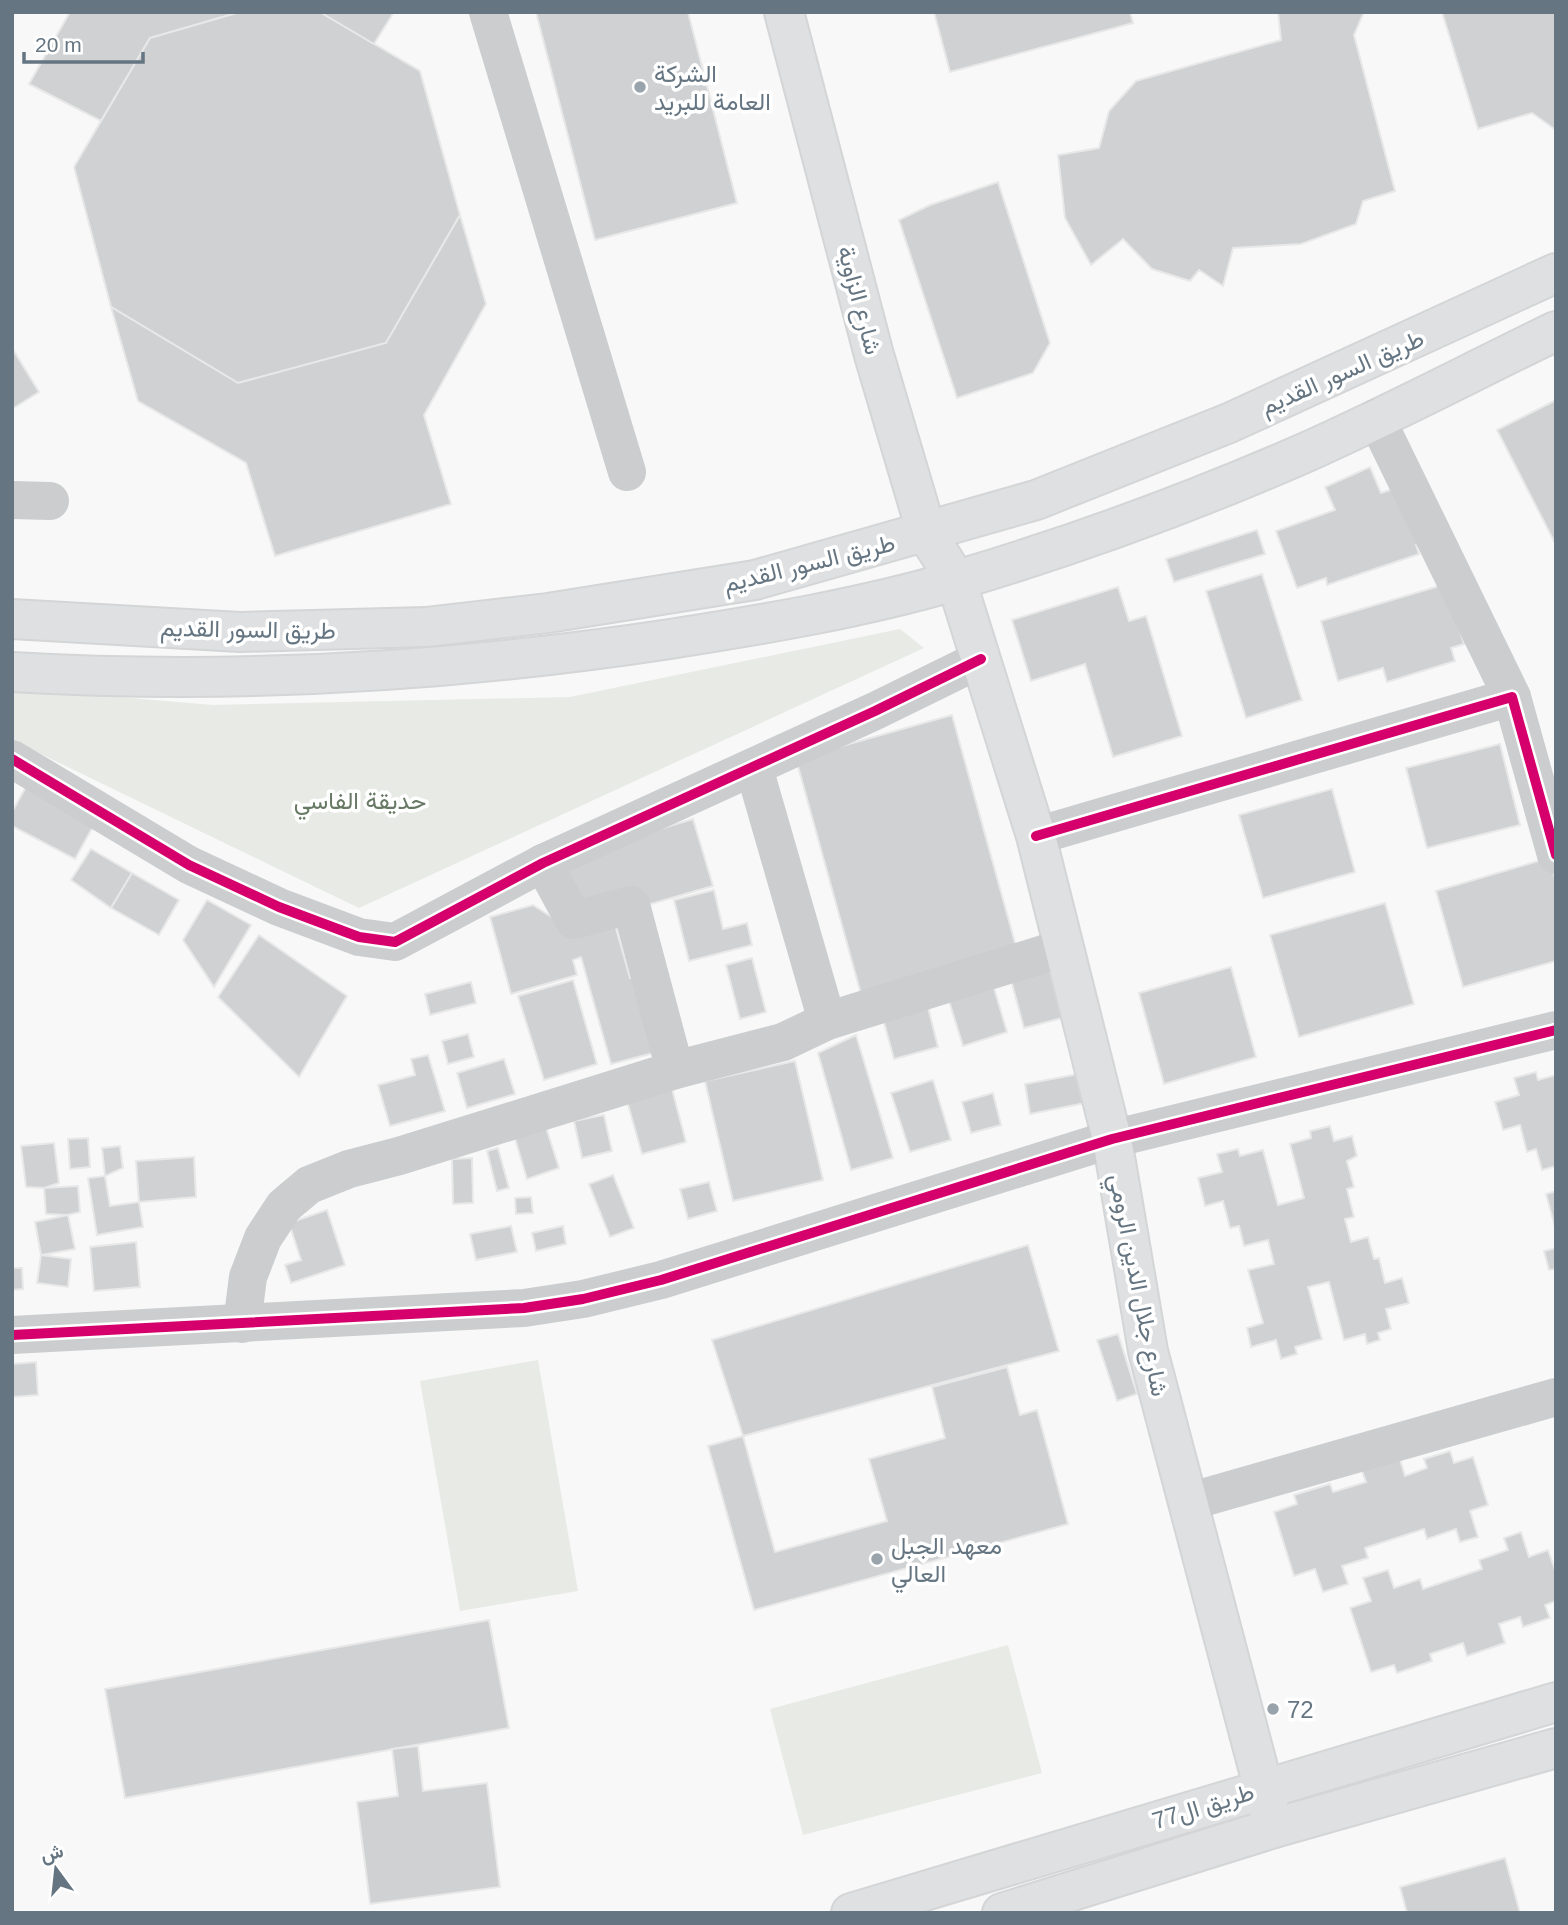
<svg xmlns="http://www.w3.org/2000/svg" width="1568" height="1925" font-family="Arial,Vazirmatn,sans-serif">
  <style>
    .green { fill: #e7eae5 }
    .building { fill: #cfd1d2; stroke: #e8e8e8; stroke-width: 2 }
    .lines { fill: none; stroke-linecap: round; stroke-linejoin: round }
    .major-casing { stroke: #d4d5d6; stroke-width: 42 }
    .minor { stroke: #cbcdce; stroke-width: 38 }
    .major { stroke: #dfe0e1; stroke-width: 38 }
    .cycleway-casing { stroke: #fff; stroke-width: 15 }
    .cycleway { stroke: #d6006c; stroke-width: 10 }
    .poi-dot { fill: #98a3ab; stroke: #fff; stroke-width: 2.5 }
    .labels { text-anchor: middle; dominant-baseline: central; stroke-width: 7; stroke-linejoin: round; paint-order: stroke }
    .poi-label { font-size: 24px; fill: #657581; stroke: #fff; text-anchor: start }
    .street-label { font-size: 24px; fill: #657581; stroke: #fff }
    .park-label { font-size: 24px; fill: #677964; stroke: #fff }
  </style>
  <rect width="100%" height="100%" fill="#f8f8f8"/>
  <g class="green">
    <polygon points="900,629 924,648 359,908 12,740 12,688 213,705 570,697"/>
    <polygon points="538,1360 578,1591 460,1611 420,1381"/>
    <polygon points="1008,1645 1042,1773 803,1835 770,1709"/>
  </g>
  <g class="building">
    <polygon points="70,12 240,12 150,38 101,121 29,84"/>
    <polygon points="240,12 320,12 420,71 460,215 386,343 238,383 111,307 74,167 150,38"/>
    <polygon points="320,12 394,12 374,44"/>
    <polygon points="536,12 688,12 737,203 595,240"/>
    <polygon points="934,12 1130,12 1133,23 950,72"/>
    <polygon points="1278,12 1364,12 1354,35 1395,191 1363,201 1356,224 1301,244 1233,248 1223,286 1199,270 1190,281 1152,269 1123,239 1091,265 1065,218 1058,155 1099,148 1109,111 1136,81 1281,40"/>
    <polygon points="1442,12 1556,12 1556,130 1532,113 1478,129"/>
    <polygon points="998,182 1050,343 1033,373 957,398 899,220 930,205"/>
    <polygon points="460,215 486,304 424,415 451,504 275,556 246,463 138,401 111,307 238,383 386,343"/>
    <polygon points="12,348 39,392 12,409"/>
    <polygon points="1556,400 1556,545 1497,430"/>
    <polygon points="1370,467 1381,493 1405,485 1426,542 1416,545 1419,554 1327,585 1326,578 1297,588 1276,531 1335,510 1325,487"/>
    <polygon points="1257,530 1265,554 1174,582 1166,559"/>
    <polygon points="1262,574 1302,700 1246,718 1206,591"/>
    <polygon points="1446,584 1464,644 1451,648 1455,661 1387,682 1383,668 1338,681 1321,621"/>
    <polygon points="1118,587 1129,621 1146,616 1182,736 1113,757 1085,664 1031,681 1012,620"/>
    <polygon points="952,715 1017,950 861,994 796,759"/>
    <polygon points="1500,744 1520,825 1427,848 1406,768"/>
    <polygon points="26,787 95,823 75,859 12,826 12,812"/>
    <polygon points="1332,789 1355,872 1263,898 1239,815"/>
    <polygon points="693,819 713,886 647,905 577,916 560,859"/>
    <polygon points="91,849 132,873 111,908 71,880"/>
    <polygon points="1549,858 1556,881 1556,961 1463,987 1436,891"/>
    <polygon points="132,873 179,900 159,935 111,908"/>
    <polygon points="714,890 723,929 747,923 752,945 689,961 674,900"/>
    <polygon points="207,900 251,925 214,987 183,940"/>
    <polygon points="1385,903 1414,1004 1299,1037 1270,935"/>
    <polygon points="533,905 567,927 612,914 630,978 645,974 665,1050 611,1064 581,957 573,960 577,975 511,994 490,917"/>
    <polygon points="259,935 347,996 299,1077 218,997"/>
    <polygon points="752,958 766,1012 740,1019 726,965"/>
    <polygon points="1231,967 1256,1057 1164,1084 1139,993"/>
    <polygon points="1053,968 1066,1017 1024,1028 1011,980"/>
    <polygon points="573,980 597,1064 544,1080 518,996"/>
    <polygon points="471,982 476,1003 430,1015 425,994"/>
    <polygon points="994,988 1007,1032 963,1046 949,1001"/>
    <polygon points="927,1003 938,1047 894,1059 882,1015"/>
    <polygon points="468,1034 474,1057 448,1064 442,1041"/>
    <polygon points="856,1035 893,1158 851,1170 818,1053"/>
    <polygon points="428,1055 445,1111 390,1126 378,1085 415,1075 411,1059"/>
    <polygon points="504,1059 515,1094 467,1108 457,1073"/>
    <polygon points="795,1061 823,1180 733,1201 705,1081"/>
    <polygon points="1089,1072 1095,1101 1030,1114 1025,1084"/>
    <polygon points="1536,1072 1538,1080 1556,1075 1556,1166 1542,1170 1536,1149 1527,1152 1520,1125 1503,1130 1495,1102 1519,1095 1514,1078"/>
    <polygon points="933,1080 951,1140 910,1152 891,1093"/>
    <polygon points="672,1089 686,1142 642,1154 627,1101"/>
    <polygon points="993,1093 1001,1125 971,1133 962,1102"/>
    <polygon points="604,1115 612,1151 582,1158 574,1121"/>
    <polygon points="545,1124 559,1168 527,1179 514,1135"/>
    <polygon points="1330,1126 1334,1141 1352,1136 1357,1156 1347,1161 1354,1187 1347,1189 1354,1217 1345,1219 1351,1242 1368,1237 1374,1259 1379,1258 1385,1283 1402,1278 1409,1303 1386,1309 1391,1329 1378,1333 1380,1340 1367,1344 1365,1334 1344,1340 1329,1282 1308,1287 1322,1339 1295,1347 1297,1354 1281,1359 1276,1340 1251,1347 1247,1328 1263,1323 1248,1270 1274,1264 1268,1240 1244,1246 1239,1226 1230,1228 1223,1201 1205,1206 1198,1178 1222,1172 1217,1154 1238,1149 1240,1156 1263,1150 1278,1205 1304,1198 1290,1144 1311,1138 1310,1131"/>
    <polygon points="88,1138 90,1167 70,1169 68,1139"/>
    <polygon points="54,1143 59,1183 44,1188 26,1187 21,1146"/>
    <polygon points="120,1146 123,1168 105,1176 102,1148"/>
    <polygon points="498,1148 509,1188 497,1191 487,1151"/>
    <polygon points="194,1157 196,1197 139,1202 136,1161"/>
    <polygon points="472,1158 473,1203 453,1204 452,1159"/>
    <polygon points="613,1175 634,1228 610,1237 589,1184"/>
    <polygon points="105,1176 110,1206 139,1202 143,1227 97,1235 88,1178"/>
    <polygon points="709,1182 717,1211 688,1219 680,1189"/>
    <polygon points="78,1186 80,1212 68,1215 46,1214 44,1188"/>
    <polygon points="1556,1191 1556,1231 1546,1194"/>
    <polygon points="531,1197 533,1213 516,1214 515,1198"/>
    <polygon points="327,1210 345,1265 291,1283 285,1265 301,1260 289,1223"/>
    <polygon points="68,1215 75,1249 41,1255 35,1222"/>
    <polygon points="511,1226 517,1252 476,1260 470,1234"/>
    <polygon points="563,1226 566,1244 536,1251 532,1233"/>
    <polygon points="136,1242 140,1287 94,1291 90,1247"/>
    <polygon points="1028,1245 1059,1351 743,1436 712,1340"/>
    <polygon points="1556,1248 1556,1269 1549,1270 1544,1251"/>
    <polygon points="41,1255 71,1259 68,1287 37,1283"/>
    <polygon points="12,1268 22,1268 23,1289 12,1290"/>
    <polygon points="1118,1334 1137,1394 1117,1401 1097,1340"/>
    <polygon points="36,1362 38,1395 12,1397 12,1364"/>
    <polygon points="1007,1367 1020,1415 1037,1410 1068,1524 754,1610 708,1446 743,1436 775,1552 887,1521 869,1459 945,1438 932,1387"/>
    <polygon points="1450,1451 1454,1463 1473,1457 1488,1505 1470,1511 1478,1537 1460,1542 1456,1529 1427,1539 1424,1529 1365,1548 1368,1558 1342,1566 1348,1584 1323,1592 1315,1569 1294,1576 1274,1512 1297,1504 1294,1495 1330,1484 1333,1492 1366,1482 1361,1468 1399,1456 1405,1476 1427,1468 1424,1459"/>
    <polygon points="1521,1532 1529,1557 1548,1550 1556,1573 1556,1601 1545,1605 1550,1618 1523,1627 1520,1617 1499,1624 1505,1643 1467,1656 1463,1643 1430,1654 1432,1661 1397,1673 1394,1665 1371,1672 1350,1608 1371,1601 1363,1578 1388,1570 1394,1588 1420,1579 1423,1589 1482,1569 1479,1560 1508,1550 1504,1538"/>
    <polygon points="489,1620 509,1728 125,1798 105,1689"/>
    <polygon points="418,1746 423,1791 487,1783 500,1887 370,1904 357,1802 398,1796 392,1749"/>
    <polygon points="1505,1858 1520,1913 1407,1913 1400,1887"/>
  </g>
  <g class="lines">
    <defs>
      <g id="major">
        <polyline points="784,12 874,355 927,534 956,580 1036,836 1112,1139 1148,1351 1274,1828"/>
        <polyline points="12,619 240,632 426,627 548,613 755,580 1036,500 1229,423 1556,273"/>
        <path d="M 12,672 C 233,685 452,672 670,639 C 766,624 861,608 954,581 C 1072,546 1190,503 1302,454 C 1388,416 1471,372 1556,331"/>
        <polyline points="851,1913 1556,1702"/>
        <polyline points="1002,1913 1274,1828 1556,1748"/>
      </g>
    </defs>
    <use href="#major" class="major-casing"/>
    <g class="minor">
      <polyline points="488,12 627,472"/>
      <polyline points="1376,418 1512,697"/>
      <polyline points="12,500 50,501"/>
      <polyline points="12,759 189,865 279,907 359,937 395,942 543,863 875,711 981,659"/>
      <polyline points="754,768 827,1021"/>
      <polyline points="1036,836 1512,697 1556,855"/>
      <polyline points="543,863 574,920 631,905 675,1070"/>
      <polyline points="242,1324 248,1277 263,1238 284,1206 309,1185 349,1169 399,1156 675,1070 783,1042 827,1021 1063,948"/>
      <polyline points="12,1335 524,1308 583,1299 661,1280 1112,1139 1556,1030"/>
      <polyline points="1188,1502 1556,1397"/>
    </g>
    <use href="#major" class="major"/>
    <defs>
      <g id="cycleway">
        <polyline points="12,759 189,865 279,907 359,937 395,942 543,863 875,711 981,659"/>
        <polyline points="1036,836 1512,697 1556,855"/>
        <polyline points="12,1335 524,1308 583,1299 661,1280 1112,1139 1556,1030"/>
      </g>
    </defs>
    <use href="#cycleway" class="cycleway-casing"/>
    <use href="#cycleway" class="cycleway"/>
  </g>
  <g class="poi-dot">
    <circle cx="640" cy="87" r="7"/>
    <circle cx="877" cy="1559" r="7"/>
    <circle cx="1273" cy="1709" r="7"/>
  </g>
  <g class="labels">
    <g class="poi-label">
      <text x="654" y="73">الشركة<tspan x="654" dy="28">العامة للبريد</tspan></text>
      <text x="891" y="1545">معهد الجبل<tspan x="891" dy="28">العالي</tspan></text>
      <text x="1287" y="1709">72</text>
    </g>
    <g class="street-label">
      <text transform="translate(860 300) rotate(75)">شارع الزاوية</text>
      <text transform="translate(1342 372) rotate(-24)">طريق السور القديم</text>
      <text transform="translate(809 563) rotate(-14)">طريق السور القديم</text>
      <text transform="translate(248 629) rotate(1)">طريق السور القديم</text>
      <text transform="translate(1139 1285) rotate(79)">شارع جلال الدين الرومي</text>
      <text transform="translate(1203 1806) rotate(-17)">طريق ال77</text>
    </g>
    <g class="park-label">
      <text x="360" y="800">حديقة الفاسي</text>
    </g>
  </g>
  <rect width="1568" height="1925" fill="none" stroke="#657581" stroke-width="28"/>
  <g transform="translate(56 1869) rotate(345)" stroke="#ffffff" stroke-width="5" paint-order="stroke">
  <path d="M0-5L12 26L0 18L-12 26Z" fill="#657581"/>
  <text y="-10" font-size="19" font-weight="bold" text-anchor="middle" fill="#657581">ش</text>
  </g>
  <path d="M24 52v10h119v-10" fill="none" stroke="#657581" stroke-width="3.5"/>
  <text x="35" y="52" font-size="21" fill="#657581" stroke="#ffffff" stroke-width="5" paint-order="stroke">20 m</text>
</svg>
